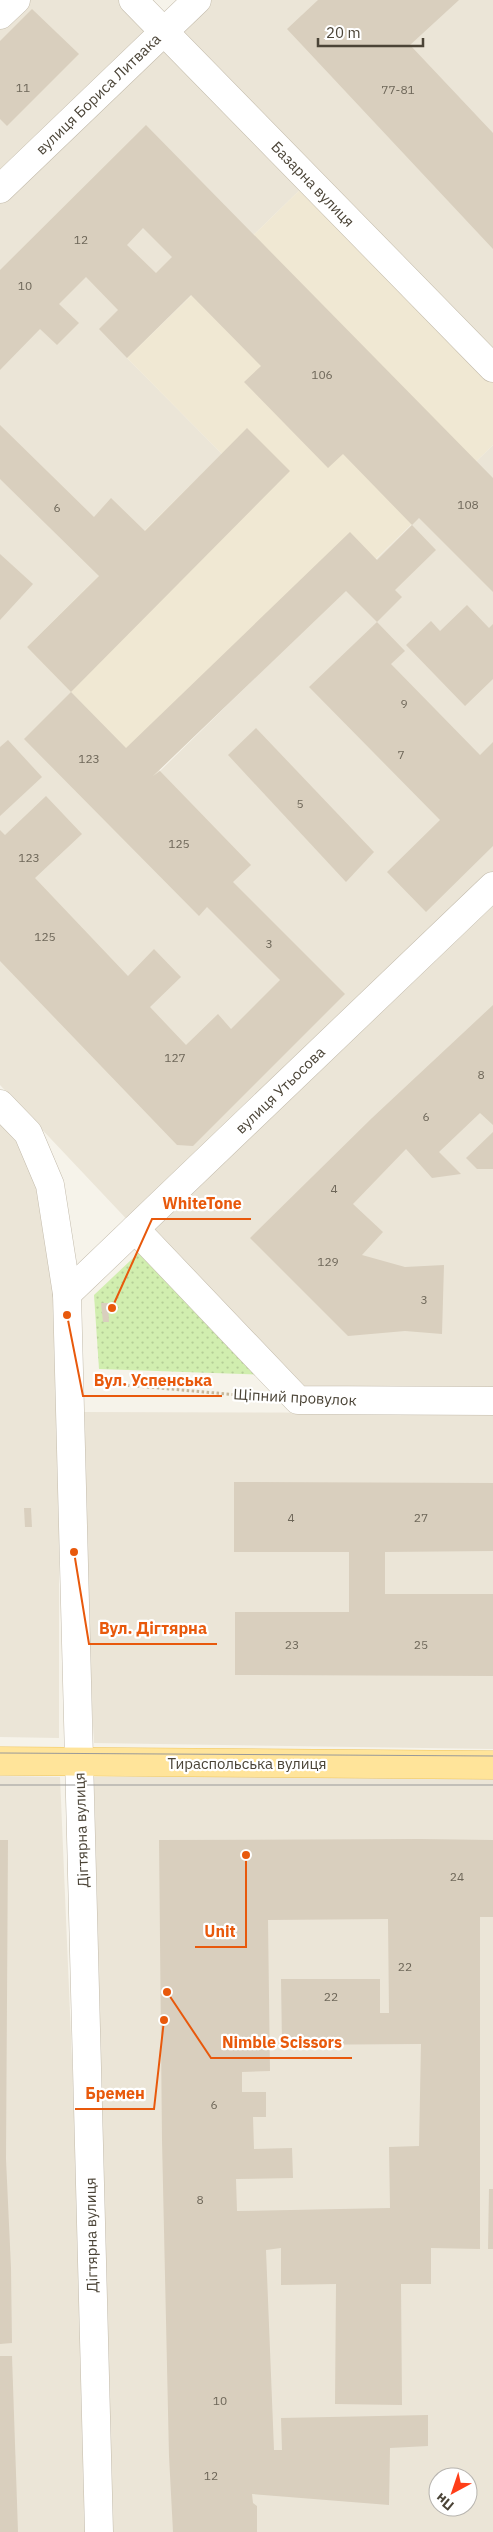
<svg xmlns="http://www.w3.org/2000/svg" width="493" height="2532" font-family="'IBM Plex Sans',sans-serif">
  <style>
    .residential { fill: #ebe5d7; fill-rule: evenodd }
    .education { fill: #f0e8d3 }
    .grass { fill: url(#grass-dots) }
    .building { fill: #d9cfbe; fill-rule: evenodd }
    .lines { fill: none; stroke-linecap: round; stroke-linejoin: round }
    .minor-casing { stroke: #c3bbab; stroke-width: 29 }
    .major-casing { stroke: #efc65f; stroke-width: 29 }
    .path { stroke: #c6b79b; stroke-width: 3; stroke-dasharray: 2.5 2.5; stroke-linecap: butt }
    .minor { stroke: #fff; stroke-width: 28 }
    .major { stroke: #ffe49a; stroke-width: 28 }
    .tram { stroke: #999; stroke-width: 1 }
    .labels { text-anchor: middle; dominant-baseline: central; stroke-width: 4.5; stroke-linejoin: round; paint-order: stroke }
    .number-label { font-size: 12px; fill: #6e6759 }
    .street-label { font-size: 15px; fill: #4b4437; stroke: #fff }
    .leader { fill: none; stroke: #e8590c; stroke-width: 2 }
    .callout-dot { fill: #e8590c; stroke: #fff; stroke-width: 2 }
    .callout-label { font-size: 16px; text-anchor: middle; font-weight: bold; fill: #e8590c; stroke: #fff; stroke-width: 4.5; stroke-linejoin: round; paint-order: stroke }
  </style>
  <defs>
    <pattern id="grass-dots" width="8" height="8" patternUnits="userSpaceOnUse" patternTransform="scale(1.25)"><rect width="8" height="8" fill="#d1eeaf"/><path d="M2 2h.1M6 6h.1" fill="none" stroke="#b5cd97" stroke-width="1.8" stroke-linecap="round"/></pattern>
  </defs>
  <rect width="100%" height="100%" fill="#f6f3ea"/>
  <g class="residential">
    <polygon points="0,0 128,0 157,29 0,179"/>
    <polygon points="198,0 493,0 493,369 165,32"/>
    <polygon points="163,37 307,183 127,358 222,454 27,647 160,771 493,445 493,886 135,1228 0,1085 0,195"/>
    <polygon points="493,892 493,1387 293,1386 136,1230"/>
    <polygon points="0,1116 21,1138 42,1188 59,1296 59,1738 0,1737"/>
    <polygon points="76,1412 493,1413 493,1749 94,1743"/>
    <polygon points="0,1776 60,1777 92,2532 0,2532"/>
    <path d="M 493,1776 L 493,2532 L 102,2532 L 94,1777 ZM 438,2477 L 468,2477 L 468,2507 L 438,2507 Z"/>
  </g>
  <polygon class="education" points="307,183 493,376 493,445 153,776 27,647 222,454 127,358"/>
  <polygon class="grass" points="150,1242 273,1375 99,1369 94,1295"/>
  <g class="building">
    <polygon points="318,0 459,0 410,45 493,133 493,249 287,29"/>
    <polygon points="32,9 79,54 7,126 0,119 0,41"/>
    <path d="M 146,125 L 493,478 L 493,592 L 419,518 L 412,525 L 343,454 L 328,468 L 244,382 L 261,366 L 191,295 L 127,358 L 99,329 L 118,310 L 86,277 L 59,304 L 79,323 L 57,345 L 40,329 L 0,370 L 0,270 ZM 143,228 L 172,257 L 156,273 L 127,245 Z"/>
    <polygon points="0,425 94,517 111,498 145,531 247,428 290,471 71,692 27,647 99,576 0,479"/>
    <polygon points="412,525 436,550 395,590 402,597 377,622 405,651 391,664 480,755 493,742 493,846 426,912 387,872 440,820 309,687 377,622 346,591 153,776 160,771 251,865 233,882 345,994 193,1146 177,1145 0,961 0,830 5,835 46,796 82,834 35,878 128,976 154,949 181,977 150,1007 186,1045 218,1014 231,1029 280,980 207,907 199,916 24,739 71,692 126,748 350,532 377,560"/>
    <polygon points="0,554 33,584 0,620"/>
    <polygon points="467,605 489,628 493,624 493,679 465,706 406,645 431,621 440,631"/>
    <polygon points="256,728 374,852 346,882 228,755"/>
    <polygon points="8,740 42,777 0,816 0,747"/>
    <polygon points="493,1005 493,1125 480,1113 439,1152 461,1174 432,1178 406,1149 353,1204 383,1232 362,1255 405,1267 444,1265 442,1334 405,1331 348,1336 250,1238 372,1118"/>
    <polygon points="493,1132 493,1169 477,1169 466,1158"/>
    <polygon points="101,1303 108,1303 109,1322 103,1322"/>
    <polygon points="234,1482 493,1483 493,1551 385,1552 385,1594 493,1594 493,1676 235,1675 235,1612 349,1612 349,1552 234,1552"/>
    <polygon points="24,1508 31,1508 32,1527 25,1527"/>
    <path d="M 420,1839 L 493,1840 L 493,1917 L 480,1917 L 480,2249 L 431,2248 L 431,2284 L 401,2284 L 402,2405 L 335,2404 L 336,2284 L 281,2285 L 281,2248 L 266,2250 L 274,2450 L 282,2450 L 281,2418 L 428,2415 L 428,2446 L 390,2448 L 389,2505 L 252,2494 L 253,2503 L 257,2506 L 257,2532 L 173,2532 L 169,2456 L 162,2140 L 159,1840 ZM 388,1919 L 389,2013 L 380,2013 L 380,1979 L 281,1979 L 282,2045 L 421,2044 L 419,2146 L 389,2147 L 390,2208 L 237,2211 L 236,2179 L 293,2178 L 292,2148 L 254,2149 L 253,2117 L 266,2117 L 266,2092 L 242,2092 L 242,2072 L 270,2071 L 268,1920 Z"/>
    <polygon points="0,1840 8,1840 6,2159 11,2268 12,2343 0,2344"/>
    <polygon points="489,2189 493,2189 493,2249 488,2249"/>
    <polygon points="0,2356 12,2356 18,2532 0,2532"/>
  </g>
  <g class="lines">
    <defs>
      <g id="minor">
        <polyline points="133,0 493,368"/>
        <polyline points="0,15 16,0"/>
        <polyline points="0,189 197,0"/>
        <polyline points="0,1104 28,1133 50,1185 67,1294 99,2532"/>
        <polyline points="135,1229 298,1400 493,1401"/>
        <polyline points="67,1294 493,886"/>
      </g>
      <polyline id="major" points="0,1761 493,1765"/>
    </defs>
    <use href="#minor" class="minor-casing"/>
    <use href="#major" class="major-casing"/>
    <polyline class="path" points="102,1383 250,1396"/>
    <use href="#minor" class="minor"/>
    <use href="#major" class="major"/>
    <g class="tram">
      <polyline points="0,1753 493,1756"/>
      <polyline points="0,1785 493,1785"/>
    </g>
  </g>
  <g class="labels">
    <g class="number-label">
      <text x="23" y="87">11</text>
      <text x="398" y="89">77-81</text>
      <text x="81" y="239">12</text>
      <text x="25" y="285">10</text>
      <text x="322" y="374">106</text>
      <text x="468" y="504">108</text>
      <text x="57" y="507">6</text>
      <text x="404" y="703">9</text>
      <text x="401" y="754">7</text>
      <text x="89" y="758">123</text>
      <text x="300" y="803">5</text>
      <text x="179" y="843">125</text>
      <text x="29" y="857">123</text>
      <text x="45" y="936">125</text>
      <text x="269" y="943">3</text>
      <text x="175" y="1057">127</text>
      <text x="481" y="1074">8</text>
      <text x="426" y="1116">6</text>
      <text x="334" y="1188">4</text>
      <text x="328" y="1261">129</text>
      <text x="424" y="1299">3</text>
      <text x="291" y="1517">4</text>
      <text x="421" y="1517">27</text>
      <text x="292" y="1644">23</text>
      <text x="421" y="1644">25</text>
      <text x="457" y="1876">24</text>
      <text x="405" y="1966">22</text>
      <text x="331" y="1996">22</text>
      <text x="214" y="2104">6</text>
      <text x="200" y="2199">8</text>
      <text x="220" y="2400">10</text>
      <text x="211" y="2475">12</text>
    </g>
    <g class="street-label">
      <text transform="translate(98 94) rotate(-44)">вулиця Бориса Литвака</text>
      <text transform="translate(313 184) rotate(46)">Базарна вулиця</text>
      <text transform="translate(280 1090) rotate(-44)">вулиця Утьосова</text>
      <text transform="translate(295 1397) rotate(3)">Щіпний провулок</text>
      <text x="247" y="1763">Тираспольська вулиця</text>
      <text transform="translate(81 1830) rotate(-92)">Дігтярна вулиця</text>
      <text transform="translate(91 2235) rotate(-91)">Дігтярна вулиця</text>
    </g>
  </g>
  <path class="leader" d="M112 1308L152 1219H251M67 1315L83 1396H222M74 1552L89 1644H217M246 1855L246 1947H195M167 1992L211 2058H352M164 2020L154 2109H75"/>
  <g class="callout-dot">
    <circle cx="112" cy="1308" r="5"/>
    <circle cx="67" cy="1315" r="5"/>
    <circle cx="74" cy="1552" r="5"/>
    <circle cx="246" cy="1855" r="5"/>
    <circle cx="167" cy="1992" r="5"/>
    <circle cx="164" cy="2020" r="5"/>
  </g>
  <g class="callout-label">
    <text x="202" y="1209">WhiteTone</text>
    <text x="153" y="1386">Вул. Успенська</text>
    <text x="153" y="1634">Вул. Дігтярна</text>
    <text x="220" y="1937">Unit</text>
    <text x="282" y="2048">Nimble Scissors</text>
    <text x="115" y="2099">Бремен</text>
  </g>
  <g transform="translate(453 2492) rotate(220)"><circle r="24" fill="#ffffff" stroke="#b7b4af"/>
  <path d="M0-4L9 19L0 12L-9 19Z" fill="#ff3e18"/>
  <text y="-8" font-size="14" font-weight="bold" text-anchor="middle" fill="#4b4437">Пн</text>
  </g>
  <path d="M318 38v8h105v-8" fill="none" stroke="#4b4437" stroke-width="2.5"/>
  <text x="326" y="38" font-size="15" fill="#4b4437" stroke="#ffffff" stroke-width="4" paint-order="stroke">20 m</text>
</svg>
